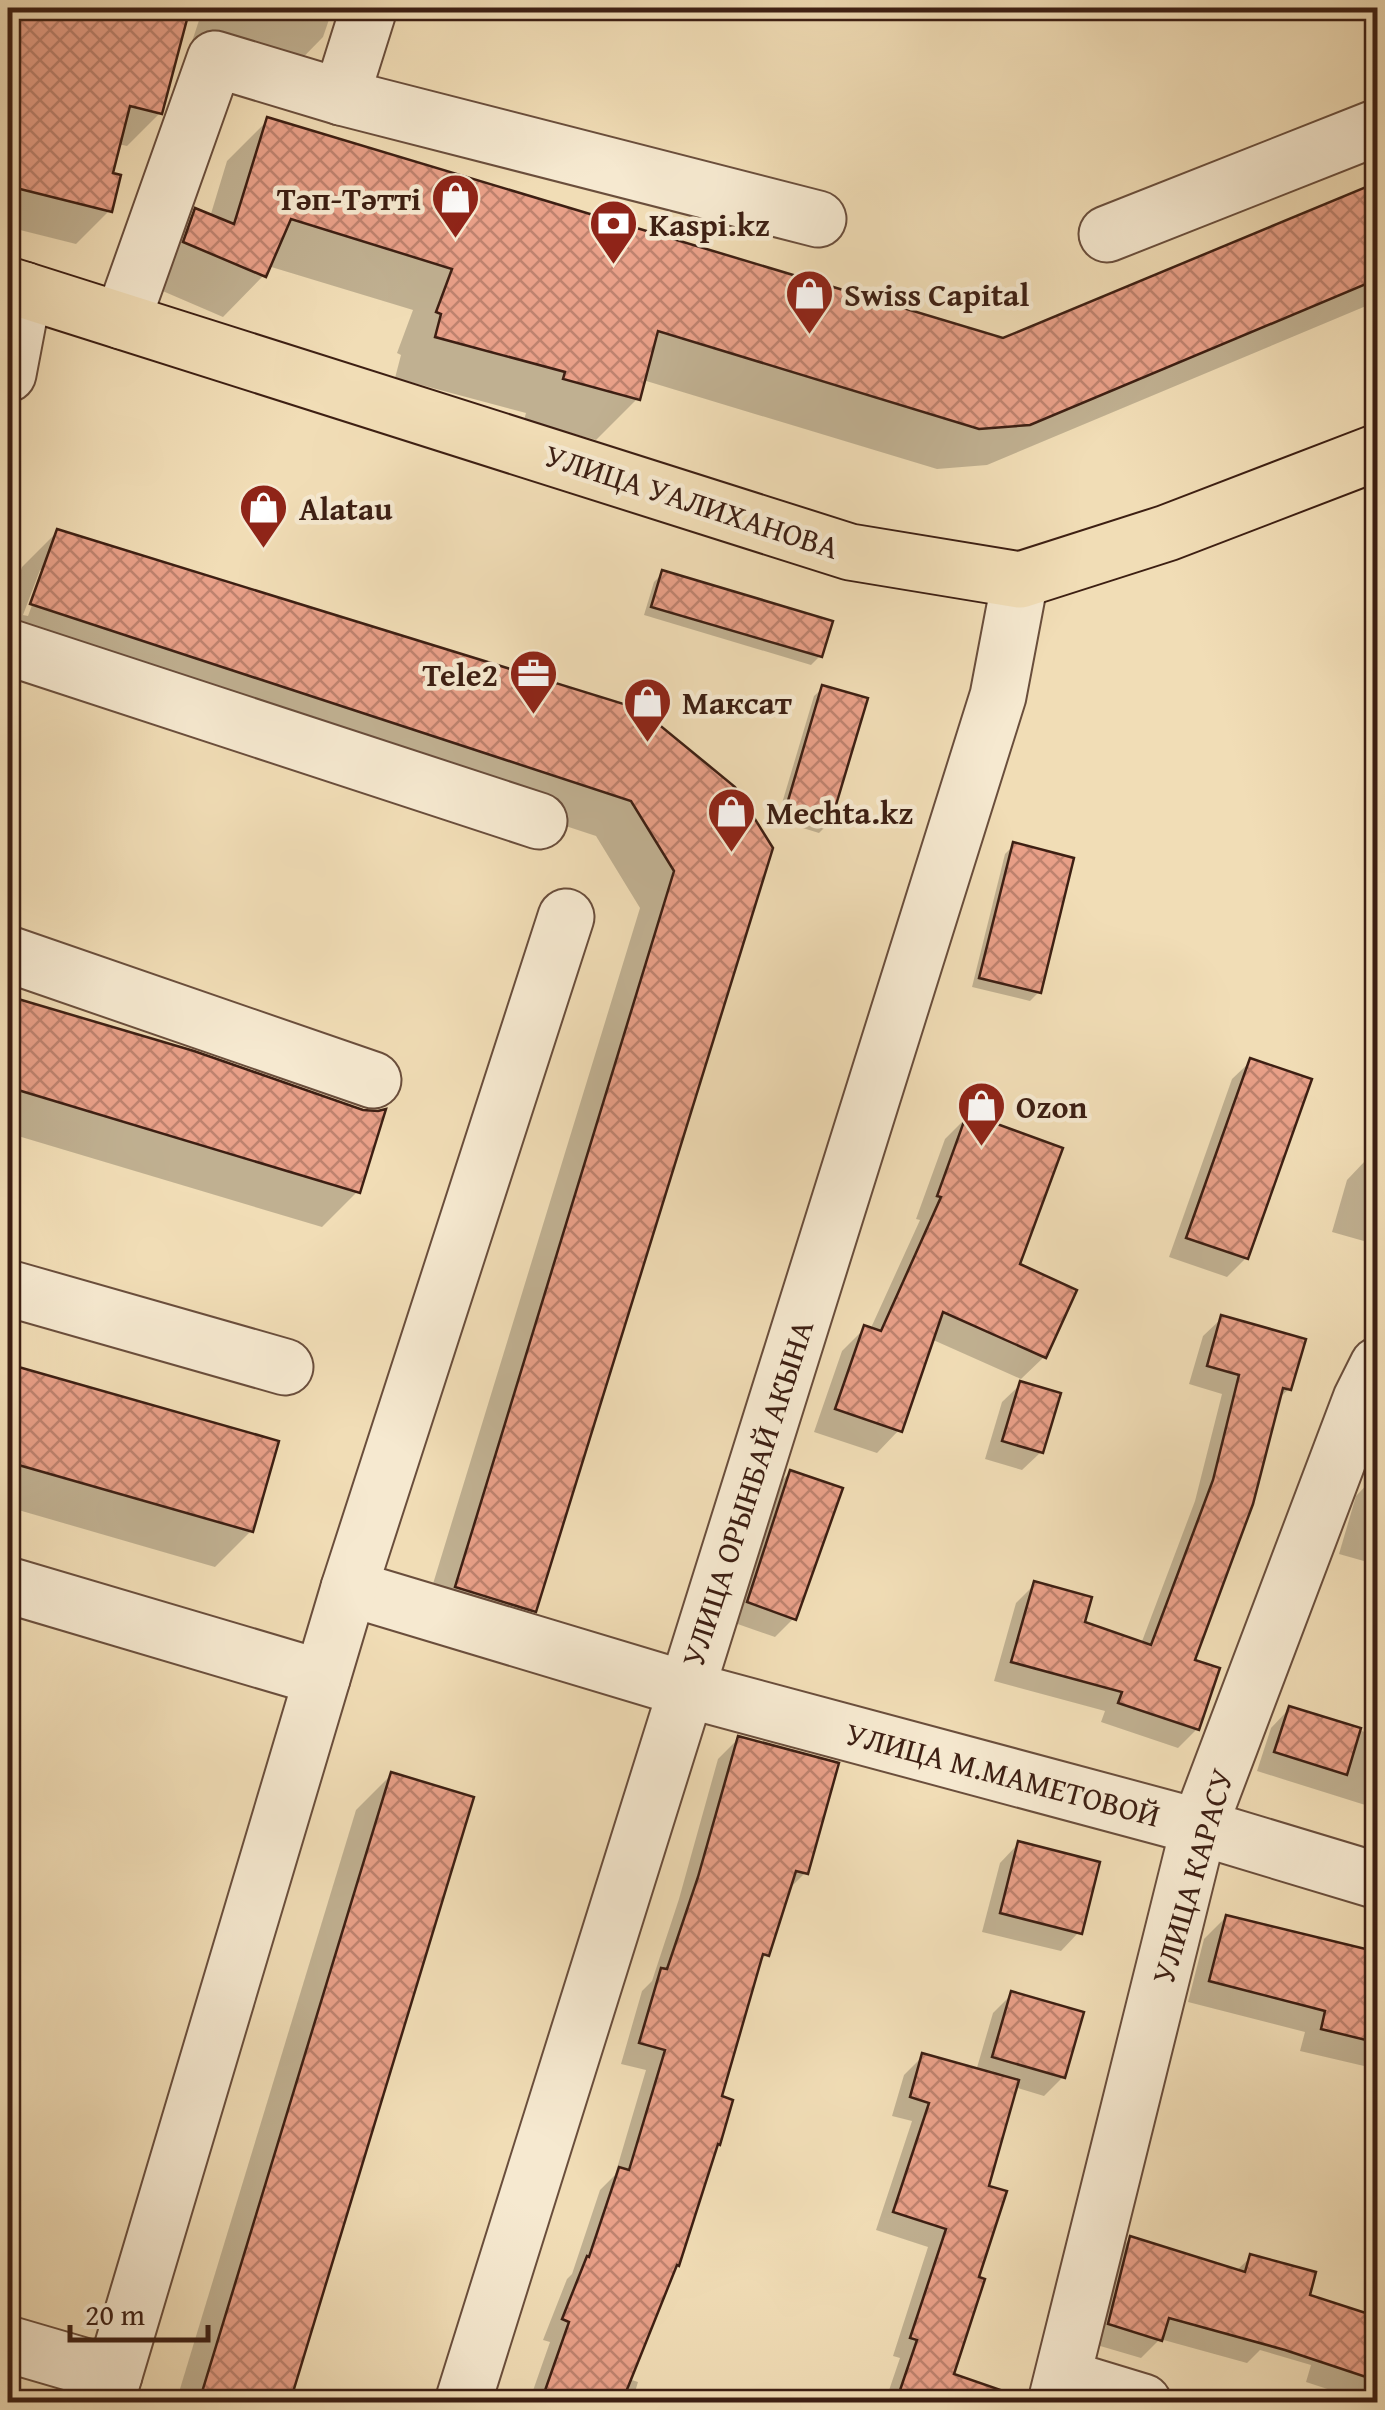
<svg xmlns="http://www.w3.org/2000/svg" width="1385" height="2410" font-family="'Gentium Book Plus',serif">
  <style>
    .shadow { fill: #0003; fill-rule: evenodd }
    .building { fill: url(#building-cross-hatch); stroke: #3d1f13; stroke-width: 2.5 }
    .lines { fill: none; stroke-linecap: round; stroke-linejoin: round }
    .minor-casing { stroke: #6a4e3c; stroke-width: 59 }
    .major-casing { stroke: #3d1f13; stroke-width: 59 }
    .minor { stroke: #f6e9d0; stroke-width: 55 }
    .major { stroke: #f1ddb6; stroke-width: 55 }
    .labels { text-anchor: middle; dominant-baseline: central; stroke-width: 9; stroke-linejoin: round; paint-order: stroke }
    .poi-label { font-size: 32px; font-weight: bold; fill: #3d1f13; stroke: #f6e9d0; text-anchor: start }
    .street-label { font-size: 32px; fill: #3d1f13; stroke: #f6e9d0 }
  </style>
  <defs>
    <pattern id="building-cross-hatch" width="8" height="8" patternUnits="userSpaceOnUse" patternTransform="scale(2.5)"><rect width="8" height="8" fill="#e9a088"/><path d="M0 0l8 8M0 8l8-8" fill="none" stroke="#be826e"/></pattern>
  </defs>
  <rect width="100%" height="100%" fill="#f1ddb6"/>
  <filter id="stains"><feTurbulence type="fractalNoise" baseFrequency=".002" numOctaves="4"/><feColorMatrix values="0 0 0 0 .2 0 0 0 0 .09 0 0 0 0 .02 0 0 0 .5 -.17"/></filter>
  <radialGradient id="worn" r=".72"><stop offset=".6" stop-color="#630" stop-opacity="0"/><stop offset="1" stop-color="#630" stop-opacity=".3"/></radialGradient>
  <g class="shadow">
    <polygon points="8,8 187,8 160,113 127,146 118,144 110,175 109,211 76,244 8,227"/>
    <polygon points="203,8 333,8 323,37 276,85 187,57"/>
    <polygon points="268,120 1003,341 1378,185 1378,301 987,465 937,469 643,380 638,398 596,440 524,420 526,413 395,378 401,355 397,353 413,310 268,266 264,275 223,317 144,283 155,252 196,211 210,217 227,161"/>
    <path d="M 58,531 L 733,789 L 534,1610 L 498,1646 L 421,1623 L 640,908 L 596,836 L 8,643 L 8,608 L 22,567 ZM 40,570 L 45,570 L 28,616 L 23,615 Z"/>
    <polygon points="663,573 820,656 811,665 644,615 654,582"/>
    <polygon points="823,688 828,824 819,833 777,820 814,696"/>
    <polygon points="1014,845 1039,992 1030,1001 972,987 1005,854"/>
    <polygon points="8,998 193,1054 362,1112 358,1191 322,1227 8,1133"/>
    <polygon points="1251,1061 1246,1258 1227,1277 1169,1257 1232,1079"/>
    <polygon points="968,1116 1044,1357 1021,1379 931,1339 899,1430 877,1453 814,1432 842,1351 865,1328 870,1330 920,1220 916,1219 945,1139"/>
    <polygon points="1365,1161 1378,1165 1378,1245 1332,1232 1347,1180"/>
    <polygon points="1222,1318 1289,1389 1277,1400 1192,1661 1197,1729 1178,1748 1101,1722 1105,1711 994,1681 1016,1603 1035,1584 1082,1624 1141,1644 1195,1501 1222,1394 1189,1384 1203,1336"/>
    <polygon points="8,1367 276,1443 251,1531 215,1567 8,1507"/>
    <polygon points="1021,1384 1041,1452 1022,1470 985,1459 1002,1402"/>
    <polygon points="790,1472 794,1618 775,1637 729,1621 772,1491"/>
    <polygon points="1374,1477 1378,1478 1378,1565 1339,1554 1356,1496"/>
    <polygon points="1289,1709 1378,1736 1378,1809 1257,1771 1271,1728"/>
    <polygon points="739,1738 805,1873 787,1891 767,1954 758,1963 719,2098 714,2148 629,2379 638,2382 632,2402 529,2402 550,2342 543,2340 567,2279 572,2274 600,2190 615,2175 646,2070 621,2064 642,1991 652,1981 679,1899 718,1759"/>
    <polygon points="391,1775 471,1799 288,2402 176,2402 356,1810"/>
    <polygon points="1018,1844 1079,1932 1061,1951 982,1932 1000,1863"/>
    <polygon points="1226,1917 1378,1955 1378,2060 1372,2058 1364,2066 1300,2051 1305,2032 1188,2002 1204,1939"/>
    <polygon points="1012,1994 1063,2077 1044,2096 1014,2087 986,2187 976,2279 951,2376 970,2382 964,2402 885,2402 900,2358 893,2356 928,2247 876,2230 912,2121 892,2116 904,2075 923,2056 976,2071 993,2013"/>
    <polygon points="1130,2239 1236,2271 1251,2257 1307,2296 1378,2320 1378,2402 1367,2402 1306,2382 1311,2365 1260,2350 1247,2363 1160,2339 1141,2358 1090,2343 1112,2257"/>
  </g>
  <g class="building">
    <polygon points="8,8 190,8 162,114 130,106 113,173 121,175 112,212 8,186"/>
    <polygon points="267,117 1003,338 1378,182 1378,279 1030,425 979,429 658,331 640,400 563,379 565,372 435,337 441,314 436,312 452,269 291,219 266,277 183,242 195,208 234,224"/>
    <polygon points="57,529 640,709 735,787 773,848 536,1612 455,1587 674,871 631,801 30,604"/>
    <polygon points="662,570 833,621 822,657 651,607"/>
    <polygon points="822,685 868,698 830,825 785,811"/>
    <polygon points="1013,842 1074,858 1041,993 979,978"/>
    <polygon points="8,996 194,1051 363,1110 378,1111 386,1109 360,1193 8,1087"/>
    <polygon points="1250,1058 1312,1079 1248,1259 1186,1238"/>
    <polygon points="967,1113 1063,1148 1020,1264 1077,1290 1046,1358 943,1312 902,1432 835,1409 864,1325 881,1331 941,1197 937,1196"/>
    <polygon points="1221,1315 1306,1339 1291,1390 1283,1388 1253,1504 1195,1660 1220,1668 1199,1730 1118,1703 1122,1692 1011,1662 1034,1581 1092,1597 1085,1622 1151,1645 1213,1480 1239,1375 1207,1366"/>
    <polygon points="8,1364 279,1441 253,1532 8,1462"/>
    <polygon points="1020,1381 1061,1393 1043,1453 1002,1441"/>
    <polygon points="790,1470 843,1488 796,1620 747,1602"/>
    <polygon points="1289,1706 1361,1728 1347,1775 1274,1752"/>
    <polygon points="738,1736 839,1763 808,1874 796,1871 769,1956 763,1954 722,2096 733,2100 720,2145 718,2144 679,2266 677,2265 622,2402 541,2402 569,2322 562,2319 587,2256 589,2257 619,2167 629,2170 665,2050 639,2043 661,1968 667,1969 698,1877"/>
    <polygon points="391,1772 474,1797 290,2402 199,2402"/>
    <polygon points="1018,1841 1100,1862 1082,1934 1000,1913"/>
    <polygon points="1226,1915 1378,1952 1378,2043 1321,2029 1325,2011 1209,1981"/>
    <polygon points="1011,1991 1084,2012 1065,2078 992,2057"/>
    <polygon points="922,2053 1019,2080 989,2186 1007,2191 979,2277 985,2279 954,2374 1018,2396 1017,2402 896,2402 917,2340 910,2338 946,2229 893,2212 929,2103 910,2097"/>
    <polygon points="1130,2236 1245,2272 1250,2254 1316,2272 1310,2295 1378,2317 1378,2381 1285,2350 1169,2318 1162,2341 1108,2324"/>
  </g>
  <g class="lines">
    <defs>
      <g id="minor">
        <polyline points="341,97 369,8"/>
        <polyline points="1107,234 1378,127"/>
        <polyline points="122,321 215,59 341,97 818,219"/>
        <polyline points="8,374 24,290"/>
        <polyline points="8,647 539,821"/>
        <polyline points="566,917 349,1588 685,1689 1199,1827 1378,1881"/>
        <polyline points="8,954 373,1080"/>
        <polyline points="8,1288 285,1367"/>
        <polyline points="8,1585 322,1678"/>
        <polyline points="8,2344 114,2375"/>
        <polyline points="1064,2378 1143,2402"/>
        <polyline points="106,2402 349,1588"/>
        <polyline points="463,2402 998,696 1020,580"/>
        <polyline points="1056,2402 1199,1827 1361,1399 1378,1365"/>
      </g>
      <polyline id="major" points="8,285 850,552 1020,580 1167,533 1378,452"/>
    </defs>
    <use href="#minor" class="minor-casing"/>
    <use href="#major" class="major-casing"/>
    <use href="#minor" class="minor"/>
    <use href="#major" class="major"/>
  </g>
  <defs>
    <symbol id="shop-pin" viewBox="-11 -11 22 30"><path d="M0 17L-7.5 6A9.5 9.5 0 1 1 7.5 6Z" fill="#8f2418" stroke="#f6e9d0"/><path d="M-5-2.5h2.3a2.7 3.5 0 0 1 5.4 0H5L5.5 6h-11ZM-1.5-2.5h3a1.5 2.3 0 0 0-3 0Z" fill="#fff"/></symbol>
    <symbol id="bank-pin" viewBox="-11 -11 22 30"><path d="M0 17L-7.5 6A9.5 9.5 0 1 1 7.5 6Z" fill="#8f2418" stroke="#f6e9d0"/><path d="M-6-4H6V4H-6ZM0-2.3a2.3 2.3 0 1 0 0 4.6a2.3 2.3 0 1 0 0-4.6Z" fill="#fff"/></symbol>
    <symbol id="office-pin" viewBox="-11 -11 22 30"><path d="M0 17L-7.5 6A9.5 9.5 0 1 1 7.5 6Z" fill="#8f2418" stroke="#f6e9d0"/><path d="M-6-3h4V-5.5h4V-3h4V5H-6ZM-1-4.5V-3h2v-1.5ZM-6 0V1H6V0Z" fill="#fff"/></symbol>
  </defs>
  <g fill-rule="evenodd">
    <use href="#shop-pin" x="428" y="170" width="55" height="75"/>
    <use href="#bank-pin" x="586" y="196" width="55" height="75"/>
    <use href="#shop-pin" x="782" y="266" width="55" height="75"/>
    <use href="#shop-pin" x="236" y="480" width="55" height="75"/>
    <use href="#office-pin" x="506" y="646" width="55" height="75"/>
    <use href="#shop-pin" x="620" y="674" width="55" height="75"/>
    <use href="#shop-pin" x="704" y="784" width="55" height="75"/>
    <use href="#shop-pin" x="954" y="1078" width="55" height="75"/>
  </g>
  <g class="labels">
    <g class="poi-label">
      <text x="421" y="198" text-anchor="end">Тәп-Тәтті</text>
      <text x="649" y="224">Kaspi.kz</text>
      <text x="844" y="294">Swiss Capital</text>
      <text x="299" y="508">Alatau</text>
      <text x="498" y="674" text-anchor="end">Tele2</text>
      <text x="682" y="702">Максат</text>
      <text x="766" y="812">Mechta.kz</text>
      <text x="1016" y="1106">Ozon</text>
    </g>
    <g class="street-label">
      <text transform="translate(692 501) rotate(18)">УЛИЦА УАЛИХАНОВА</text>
      <text transform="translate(747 1493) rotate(-72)">УЛИЦА ОРЫНБАЙ АКЫНА</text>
      <text transform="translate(1003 1774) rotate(15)">УЛИЦА М.МАМЕТОВОЙ</text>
      <text transform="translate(1192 1876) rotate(-74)">УЛИЦА КАРАСУ</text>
    </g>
  </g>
  <rect width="1385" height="2410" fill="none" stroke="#f1ddb6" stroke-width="40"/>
  <rect x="10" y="10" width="1365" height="2390" fill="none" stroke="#3d1f13" stroke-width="5"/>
  <rect x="20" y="20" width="1345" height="2370" fill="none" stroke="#3d1f13" stroke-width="2.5"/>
  <path d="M70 2325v15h138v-15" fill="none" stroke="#3d1f13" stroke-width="5"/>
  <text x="85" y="2325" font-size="30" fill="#3d1f13" stroke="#f6e9d0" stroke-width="8" paint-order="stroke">20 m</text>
  <rect width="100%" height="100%" filter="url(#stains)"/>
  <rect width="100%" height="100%" fill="url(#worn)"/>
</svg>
